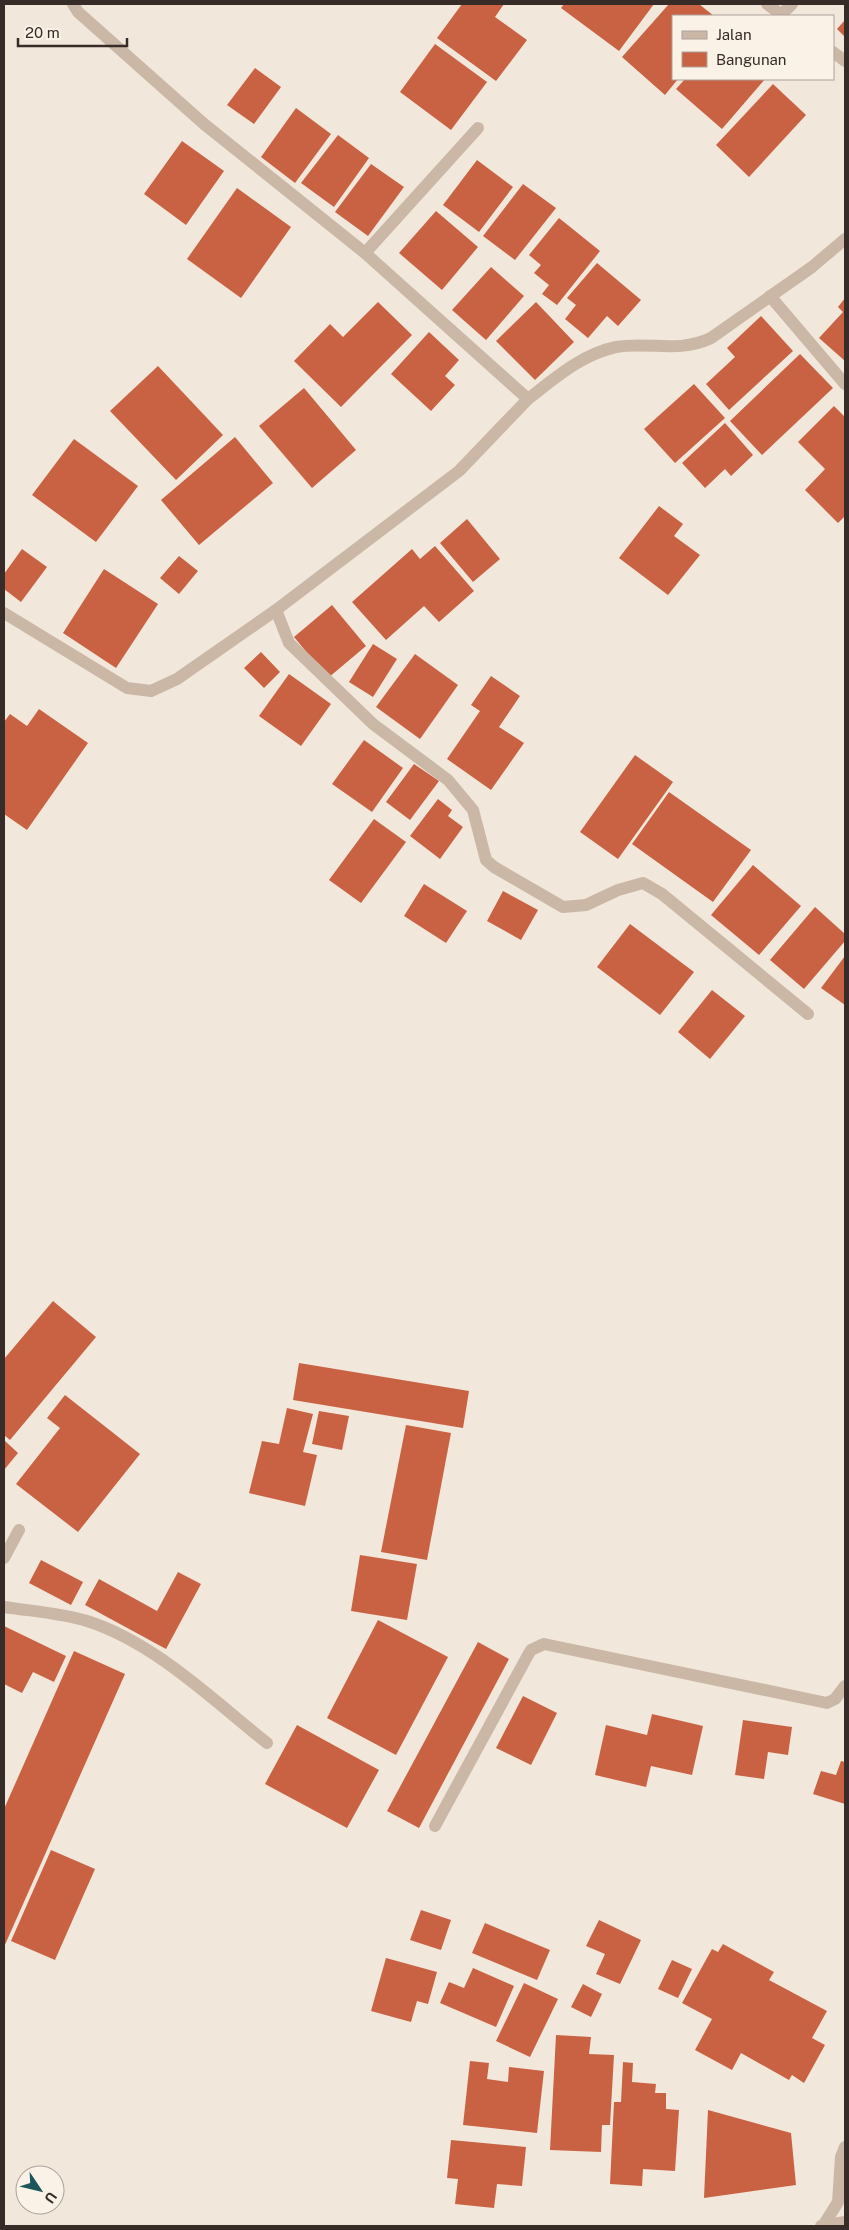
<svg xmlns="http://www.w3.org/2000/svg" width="849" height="2230" font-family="'Public Sans',sans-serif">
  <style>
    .building { fill: #c96242 }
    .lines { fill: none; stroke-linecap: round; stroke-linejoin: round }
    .minor { stroke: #cbb7a6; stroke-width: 12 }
    .tertiary { stroke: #cbb7a6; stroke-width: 12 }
  </style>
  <rect width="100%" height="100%" fill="#f2e7db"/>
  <g class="building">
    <polygon points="462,4 504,4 495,17 527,40 496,81 437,38"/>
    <polygon points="564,4 654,4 619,51 561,8"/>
    <polygon points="669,4 699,4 714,16 673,16 673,79 678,79 665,95 622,57"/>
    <polygon points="845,20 845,37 837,29"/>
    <polygon points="435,44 487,82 451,130 400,92"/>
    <polygon points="255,68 281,87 254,124 227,105"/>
    <polygon points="685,79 765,79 722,129 676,89"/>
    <polygon points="773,84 806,115 749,177 716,145"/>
    <polygon points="296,108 331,134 295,183 261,157"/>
    <polygon points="338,135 369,158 334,207 301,183"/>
    <polygon points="182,141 224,171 186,225 144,194"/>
    <polygon points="477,160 513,187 479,232 443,205"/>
    <polygon points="371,164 404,187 368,236 335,212"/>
    <polygon points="523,184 556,208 515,260 483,236"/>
    <polygon points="237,188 291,227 241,298 187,259"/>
    <polygon points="436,211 478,247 442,290 399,253"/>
    <polygon points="559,218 600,251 557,305 542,294 549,285 534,273 541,265 529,255"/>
    <polygon points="597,263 641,300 618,326 607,316 588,338 565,319 576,305 567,298"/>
    <polygon points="491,267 524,296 486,340 452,310"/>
    <polygon points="845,298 845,361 819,338 843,312 838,307"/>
    <polygon points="378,302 412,335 341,407 294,361 330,324 343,337"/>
    <polygon points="536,302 574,342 535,380 496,341"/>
    <polygon points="761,316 793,351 729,410 706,384 735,357 727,348"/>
    <polygon points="429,332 459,360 445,376 455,385 431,411 391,374"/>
    <polygon points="800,354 833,388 762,455 730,421"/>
    <polygon points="158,366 223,435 176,480 110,411"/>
    <polygon points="694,384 725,418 675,463 644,429"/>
    <polygon points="304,388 356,450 312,488 259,426"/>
    <polygon points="834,406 845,417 845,516 838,523 805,490 825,469 798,442"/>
    <polygon points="725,423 753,455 731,476 725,469 705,488 682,463"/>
    <polygon points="235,437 273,483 199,545 161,500"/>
    <polygon points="74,439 138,486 96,542 32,495"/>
    <polygon points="659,506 683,524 674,536 700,555 668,595 619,558"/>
    <polygon points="467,519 500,559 473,582 440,543"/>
    <polygon points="435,546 474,591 439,622 424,606 386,640 352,602 412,549 420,559"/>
    <polygon points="22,549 47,567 21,602 4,589 4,574"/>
    <polygon points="179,556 198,571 179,594 160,578"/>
    <polygon points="104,569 158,604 116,668 63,633"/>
    <polygon points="332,605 366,646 328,678 294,637"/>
    <polygon points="373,644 397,659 373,697 349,682"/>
    <polygon points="261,652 280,672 264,688 244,668"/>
    <polygon points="415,654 458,685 420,739 376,707"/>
    <polygon points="289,674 331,704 301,746 259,716"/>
    <polygon points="491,676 520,696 499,727 524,743 491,790 447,759 480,711 471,705"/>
    <polygon points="39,709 88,743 27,830 4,814 4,722 10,714 27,726"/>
    <polygon points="364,740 403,768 372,812 332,784"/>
    <polygon points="635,755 673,782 618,859 580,832"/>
    <polygon points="414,764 439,781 410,820 386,802"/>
    <polygon points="669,792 751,850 713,902 632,844"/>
    <polygon points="438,799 452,810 448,816 463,827 440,859 410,836"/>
    <polygon points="374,819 406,842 361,903 329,880"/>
    <polygon points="753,865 801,906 759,955 711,915"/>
    <polygon points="424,884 467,911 446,943 404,916"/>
    <polygon points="503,891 538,910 521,940 487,921"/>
    <polygon points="815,907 845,934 845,941 804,989 770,960"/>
    <polygon points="630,924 694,972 660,1015 597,967"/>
    <polygon points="845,956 845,1005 821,988"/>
    <polygon points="712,990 745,1016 710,1059 678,1032"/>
    <polygon points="53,1301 96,1337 10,1440 4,1435 4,1359"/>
    <polygon points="299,1363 469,1391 463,1428 293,1400"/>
    <polygon points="65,1395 140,1454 78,1532 16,1484 60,1428 47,1418"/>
    <polygon points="287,1408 313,1414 303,1452 317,1455 305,1506 249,1493 262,1441 279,1444"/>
    <polygon points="319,1411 349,1416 342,1450 312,1444"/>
    <polygon points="406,1425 451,1433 427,1560 381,1552"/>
    <polygon points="4,1440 18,1453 4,1470"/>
    <polygon points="360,1555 417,1564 407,1620 351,1611"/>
    <polygon points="41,1560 83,1582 71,1605 29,1583"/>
    <polygon points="178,1572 201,1584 166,1649 85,1605 99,1579 157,1611"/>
    <polygon points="378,1620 448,1657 396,1755 327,1718"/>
    <polygon points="4,1626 66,1656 54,1682 33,1672 22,1693 4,1684"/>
    <polygon points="478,1642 509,1659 419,1828 387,1811"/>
    <polygon points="74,1651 125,1674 4,1947 4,1809"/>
    <polygon points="523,1696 557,1713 531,1765 496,1748"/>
    <polygon points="652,1714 703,1726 692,1775 651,1766 646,1787 595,1775 606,1725 647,1735"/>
    <polygon points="743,1720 792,1727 788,1755 768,1752 764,1779 735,1775"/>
    <polygon points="297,1725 379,1770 347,1828 265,1784"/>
    <polygon points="841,1761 845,1762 845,1804 813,1794 821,1771 836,1775"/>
    <polygon points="51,1850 95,1869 55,1960 11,1941"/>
    <polygon points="421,1910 451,1920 441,1950 410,1940"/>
    <polygon points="599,1920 641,1940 620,1984 596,1974 605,1954 586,1946"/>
    <polygon points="485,1923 550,1950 537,1980 472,1953"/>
    <polygon points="723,1944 774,1972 769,1980 827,2011 812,2038 825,2045 804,2083 792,2075 789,2080 741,2053 732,2070 695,2050 712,2019 682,2003 712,1949 718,1952"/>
    <polygon points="386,1958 437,1972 428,2004 417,2001 411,2022 371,2011"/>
    <polygon points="672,1960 692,1969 678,1998 658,1989"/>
    <polygon points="473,1968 514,1986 496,2027 440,2003 449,1982 464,1988"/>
    <polygon points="524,1983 558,1999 530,2057 496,2041"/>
    <polygon points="583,1984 602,1994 591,2017 571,2007"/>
    <polygon points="556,2035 591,2037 589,2054 614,2055 610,2125 602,2125 601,2152 550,2150"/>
    <polygon points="470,2061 489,2063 487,2079 508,2082 509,2067 544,2071 537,2133 463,2125"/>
    <polygon points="623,2062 633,2063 632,2082 656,2084 655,2093 666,2093 666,2109 679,2110 675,2171 643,2169 642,2186 610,2184 614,2102 621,2102"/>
    <polygon points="708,2110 791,2133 796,2185 704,2198"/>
    <polygon points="451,2140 526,2147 522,2186 497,2184 494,2208 455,2204 458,2179 447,2178"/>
  </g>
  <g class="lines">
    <g class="minor">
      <path d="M 73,4 L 78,12 L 204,124 L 365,253 L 528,399 C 554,379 582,354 616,347 C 649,341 677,354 711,338 L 812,267 L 845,239"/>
      <polyline points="767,4 783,16"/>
      <polyline points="781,15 792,4"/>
      <polyline points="833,52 845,61"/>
      <polyline points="365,253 478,128"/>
      <polyline points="770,296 845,384"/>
      <polyline points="276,610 289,643 373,724 448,780 473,810 486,860 494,867 563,907 586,905 618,890 643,883 662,894 808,1014"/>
      <polyline points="4,613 127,688 151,691 177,679 276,610 459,471 528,399"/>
      <polyline points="4,1558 19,1530"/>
      <path d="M 4,1607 C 30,1611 62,1613 87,1621 C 154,1642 213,1700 267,1743"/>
      <polyline points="435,1826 528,1655 531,1650 544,1644 827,1703 835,1699 845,1686"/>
      <polyline points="823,2226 838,2202 841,2157 845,2147"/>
    </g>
    <polyline class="tertiary" points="821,2226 845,2222"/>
  </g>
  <rect width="849" height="2230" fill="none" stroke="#372c27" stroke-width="10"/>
  <rect x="672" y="15" width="162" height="65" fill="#faf1e7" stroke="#aca29a"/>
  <rect x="682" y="31" width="25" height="8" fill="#cbb7a6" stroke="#aca29a"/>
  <text x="716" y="40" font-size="15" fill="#372c27">Jalan</text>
  <rect x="682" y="52" width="25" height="15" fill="#c96242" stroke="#aca29a"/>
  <text x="716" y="65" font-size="15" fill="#372c27">Bangunan</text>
  <g transform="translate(40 2190) rotate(125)"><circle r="24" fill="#faf1e7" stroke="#aca29a"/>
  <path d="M0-4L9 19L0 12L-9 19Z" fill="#1c565a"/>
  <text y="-8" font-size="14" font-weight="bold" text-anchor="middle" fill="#372c27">U</text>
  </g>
  <path d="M18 38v8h109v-8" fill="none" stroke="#372c27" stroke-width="2.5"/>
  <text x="25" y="38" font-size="15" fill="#372c27" stroke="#faf1e7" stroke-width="4" paint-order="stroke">20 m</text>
</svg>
